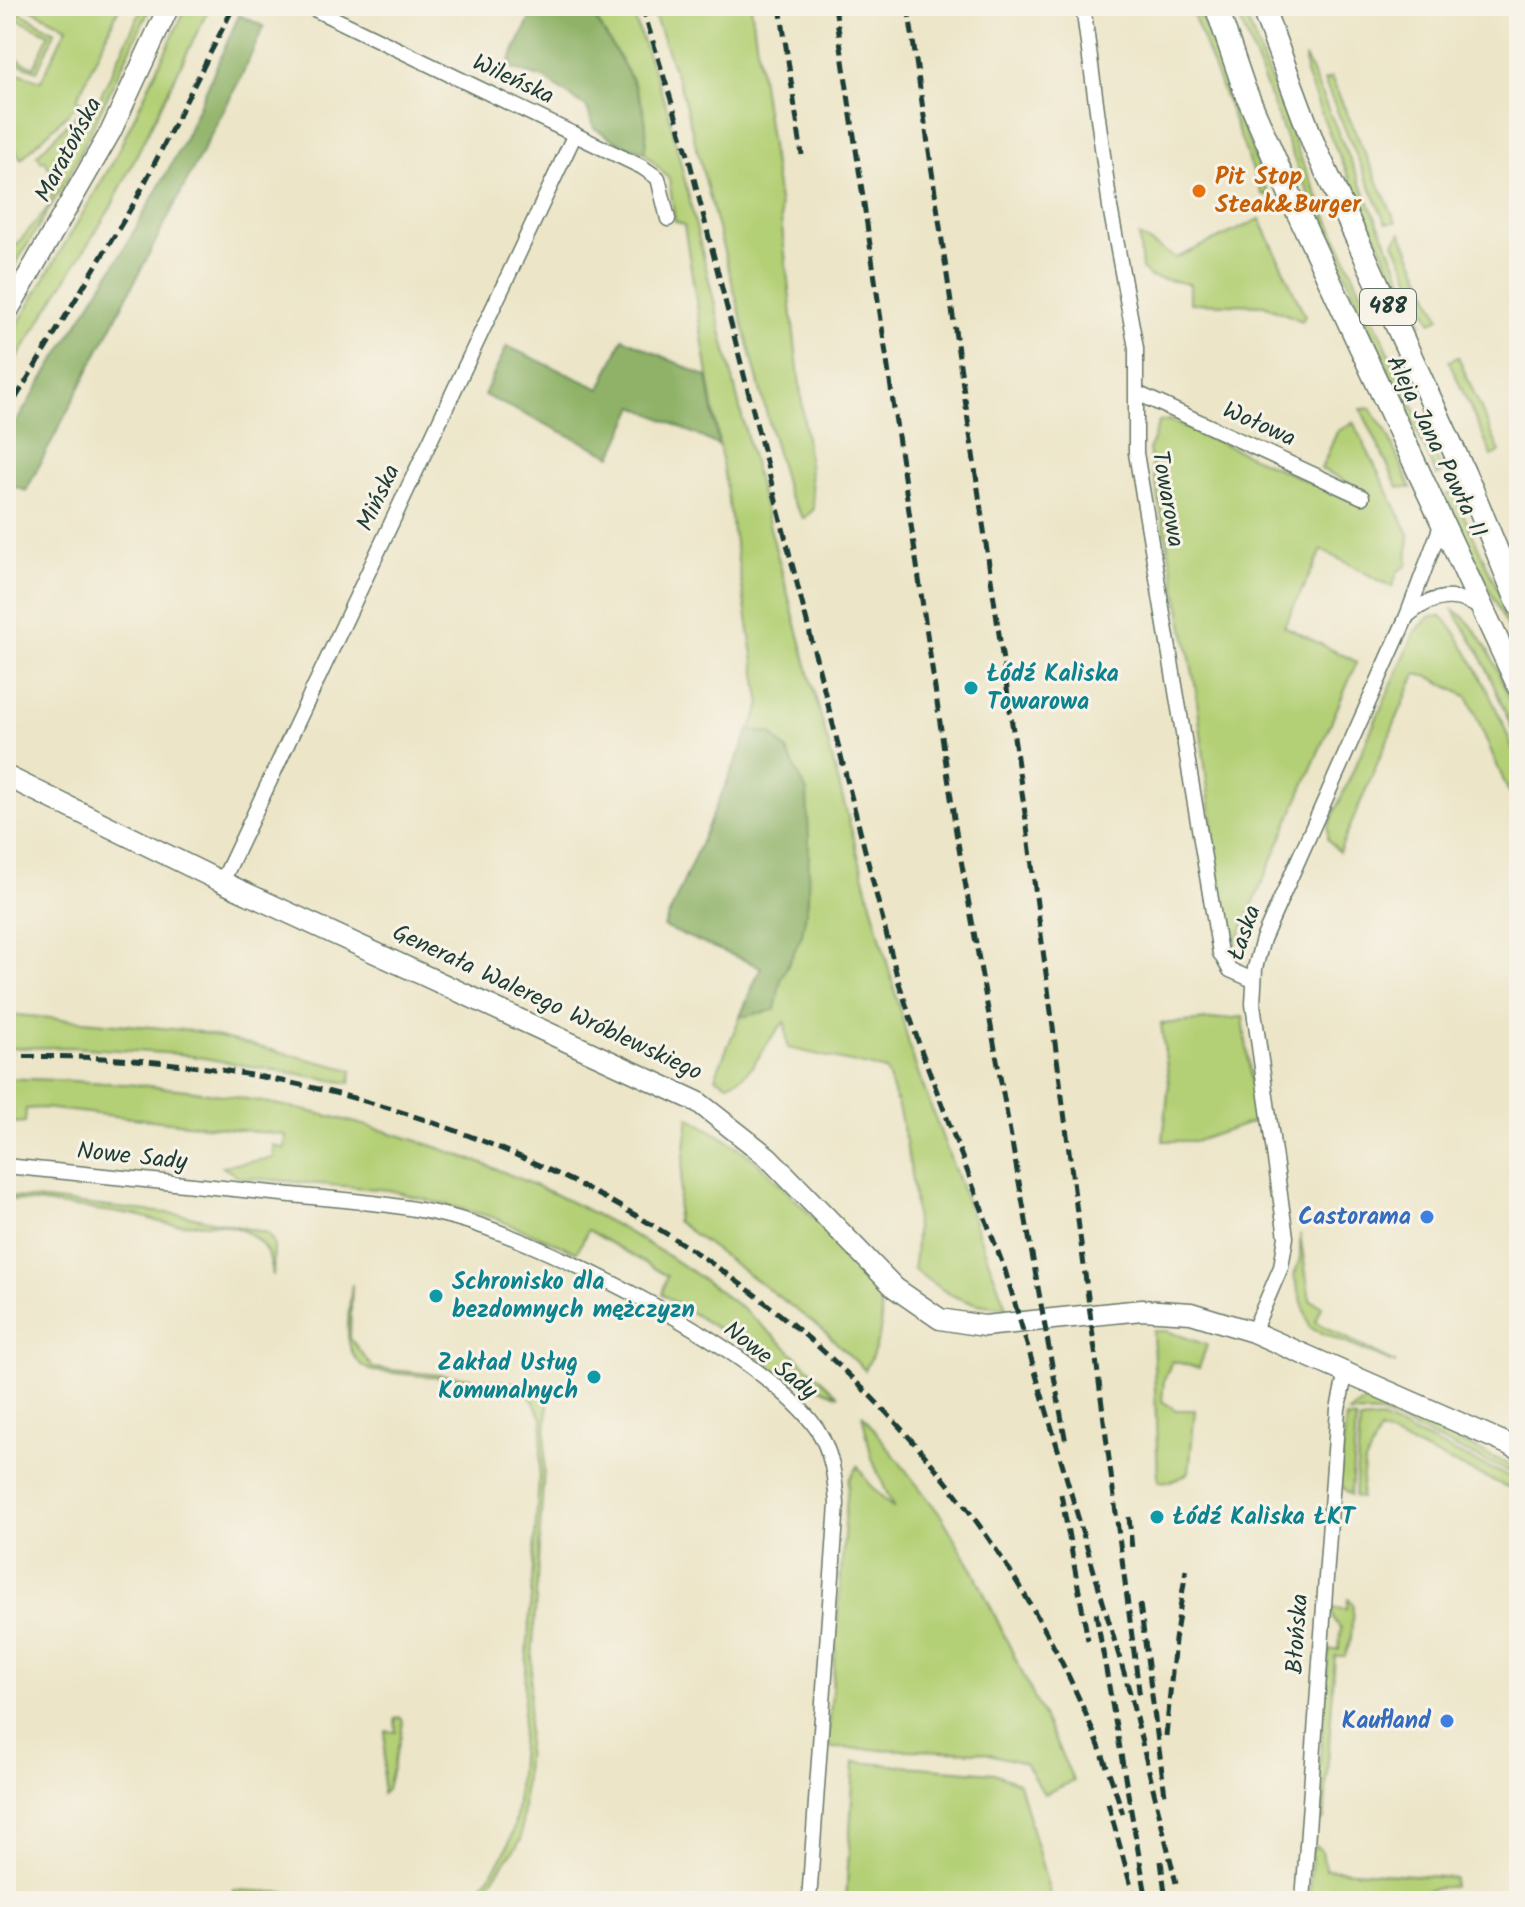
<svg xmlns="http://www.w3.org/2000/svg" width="1525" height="1907" font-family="Kalam,sans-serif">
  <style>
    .green { fill: #b4d076; stroke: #6a8655; stroke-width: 2 }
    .forest { fill: #8fb267; stroke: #57784e; stroke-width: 2 }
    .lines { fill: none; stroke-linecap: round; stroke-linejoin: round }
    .street-casing { stroke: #677867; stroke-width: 17 }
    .secondary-casing { stroke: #677867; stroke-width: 23 }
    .primary-casing { stroke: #677867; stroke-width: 25 }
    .street { stroke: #fff; stroke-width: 14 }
    .secondary { stroke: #fff; stroke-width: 20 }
    .primary { stroke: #fff; stroke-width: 22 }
    .rail { stroke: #1f3d34; stroke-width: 5; stroke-dasharray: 12 6; stroke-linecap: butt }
    .food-dot { fill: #e8710a; stroke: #f7f3e8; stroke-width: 3 }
    .culture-dot { fill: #0f9aa8; stroke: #f7f3e8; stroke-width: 3 }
    .shop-dot { fill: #3f7fe0; stroke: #f7f3e8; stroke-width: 3 }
    .labels { text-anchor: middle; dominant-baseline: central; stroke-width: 6; stroke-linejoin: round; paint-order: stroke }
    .shield { fill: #f7f3e8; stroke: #60746a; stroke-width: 2 }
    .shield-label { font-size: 22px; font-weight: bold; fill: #1f3d34 }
    .street-label { font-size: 24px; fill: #1f3d34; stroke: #f7f3e8 }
    .food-label { font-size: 24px; font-weight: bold; fill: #c56008; stroke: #f7f3e8; text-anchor: start }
    .culture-label { font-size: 24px; font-weight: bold; fill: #0d838f; stroke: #f7f3e8; text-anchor: start }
    .shop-label { font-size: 24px; font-weight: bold; fill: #366cbe; stroke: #f7f3e8; text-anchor: end }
  </style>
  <rect width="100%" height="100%" fill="#f7f3e8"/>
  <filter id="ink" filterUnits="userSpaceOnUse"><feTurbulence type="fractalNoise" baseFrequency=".0125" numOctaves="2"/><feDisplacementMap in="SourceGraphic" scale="16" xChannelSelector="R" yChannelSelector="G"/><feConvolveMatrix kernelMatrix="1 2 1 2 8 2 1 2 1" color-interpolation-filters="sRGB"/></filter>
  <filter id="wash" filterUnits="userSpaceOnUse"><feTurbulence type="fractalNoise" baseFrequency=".006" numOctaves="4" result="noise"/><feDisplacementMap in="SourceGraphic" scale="32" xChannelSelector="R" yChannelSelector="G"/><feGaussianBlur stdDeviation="1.8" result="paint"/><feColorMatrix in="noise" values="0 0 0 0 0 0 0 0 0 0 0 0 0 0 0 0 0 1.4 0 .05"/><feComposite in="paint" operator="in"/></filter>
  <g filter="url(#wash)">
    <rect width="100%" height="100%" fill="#ece5c7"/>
    <g class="green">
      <polygon points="8,6 55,32 37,71 6,59 6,54 34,67 49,34 8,15"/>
      <polygon points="25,6 120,6 77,99 81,101 21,159 6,130 6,69 41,81 67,27"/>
      <polygon points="143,6 151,6 69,176 6,280 6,257 47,209 52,194 48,186 62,178 56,168 50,170 45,160 42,162 37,155 87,104 96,106"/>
      <polygon points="187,6 210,6 111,207 6,376 6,344 113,162"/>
      <path d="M 589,6 L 630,6 L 668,111 L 759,487 L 913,1059 L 1006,1307 C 963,1306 946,1294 913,1269 C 923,1218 905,1119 886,1070 L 788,1048 L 785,1022 C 762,1042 758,1073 728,1084 L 715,1077 L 761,967 L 664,927 L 761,705 L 684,225 L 675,221 L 669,179 L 644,152 C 657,98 612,52 589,6 Z"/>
      <polygon points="651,6 751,6 779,202 814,509 804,519 788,495 682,92"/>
      <polygon points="1190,6 1197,6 1269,196 1262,194"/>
      <polygon points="1235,6 1242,6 1301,159 1443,472 1437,476 1300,174"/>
      <polygon points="1305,57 1422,323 1417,325 1333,142 1306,74"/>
      <polygon points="1331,78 1396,222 1386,223 1324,81"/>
      <polygon points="1260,219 1305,316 1302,321 1264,305 1190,303 1190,284 1149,277 1142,269 1139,236 1176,258"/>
      <polygon points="1401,233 1440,318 1431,322 1394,242"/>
      <polygon points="1458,357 1500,452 1492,456 1449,361"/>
      <polygon points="1370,408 1386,431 1411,488 1398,487 1361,409"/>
      <polygon points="1169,420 1365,507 1370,493 1321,469 1337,432 1353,422 1409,534 1407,566 1398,571 1392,587 1322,550 1284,626 1357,662 1233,951 1226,937 1195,684 1149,450 1159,422"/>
      <polygon points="1453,492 1519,637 1519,653 1446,495"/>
      <path d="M 1453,610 C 1485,625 1519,712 1519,745 L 1480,653 Z"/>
      <path d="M 1440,616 C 1461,627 1516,745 1519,771 C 1521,789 1519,809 1519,827 L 1512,825 L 1512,800 L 1468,697 L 1430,677 L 1416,674 L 1339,852 L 1328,839 L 1328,827 L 1415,632 L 1429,617 Z"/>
      <polygon points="6,1014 195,1031 352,1070 350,1083 180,1054 72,1047 6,1048"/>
      <polygon points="1243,1017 1256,1121 1197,1141 1163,1141 1169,1083 1161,1024"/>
      <path d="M 6,1079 C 34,1078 63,1081 91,1082 C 314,1092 562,1167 740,1307 C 774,1334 806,1366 839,1396 L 811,1384 L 787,1381 L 743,1345 L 662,1294 L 667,1276 L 588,1230 L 577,1252 L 492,1217 L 389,1190 L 238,1177 L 222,1166 L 274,1158 L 273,1145 L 285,1149 L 286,1135 L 43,1108 L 26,1109 L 25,1122 L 11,1123 L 13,1109 L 6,1109 Z"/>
      <path d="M 689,1117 C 706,1128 725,1138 742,1150 C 764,1166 869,1271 877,1293 C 887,1321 878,1346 865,1370 L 822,1329 L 676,1221 Z"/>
      <path d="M 6,1196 L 185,1215 L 267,1233 L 274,1243 L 273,1276 C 272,1256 262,1240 244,1231 C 221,1219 195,1226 171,1224 C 159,1223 147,1217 135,1215 C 92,1210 49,1203 6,1199 Z"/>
      <polygon points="1300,1234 1310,1300 1322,1306 1316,1322 1396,1364 1310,1328 1294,1276 1300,1258"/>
      <path d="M 352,1284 L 350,1338 L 373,1368 L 549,1386 L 521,1840 L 477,1901 L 462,1901 C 491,1882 511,1850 516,1817 L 543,1420 L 532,1399 L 513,1385 L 373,1371 C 337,1358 349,1314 352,1284 Z"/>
      <path d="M 1153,1331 L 1167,1331 L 1207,1345 L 1199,1368 L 1172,1361 L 1164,1380 L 1162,1401 L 1176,1410 L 1195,1410 L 1189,1472 C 1180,1480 1170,1483 1158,1481 Z"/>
      <polygon points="1364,1402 1383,1406 1519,1469 1519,1476 1381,1414 1348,1413"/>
      <polygon points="862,1414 942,1517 975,1574 1074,1781 1044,1794 1025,1763 981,1752 832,1748 828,1742 847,1496 849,1479 858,1466 869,1484 894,1509 872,1459"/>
      <polygon points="1346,1418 1356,1419 1351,1495 1339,1485"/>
      <polygon points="1381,1419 1519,1481 1519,1492 1380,1431 1364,1465 1361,1498 1355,1497 1360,1421"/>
      <polygon points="1348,1599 1353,1604 1351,1639 1345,1656 1335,1656 1324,1819 1321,1821 1315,1817 1329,1650 1339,1650 1341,1628 1334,1620 1331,1608 1347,1609"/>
      <path d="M 399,1717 L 403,1721 C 401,1746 391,1766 387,1790 L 382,1794 L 386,1731 L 396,1732 L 395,1719 Z"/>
      <polygon points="854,1762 994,1773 1019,1783 1052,1901 846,1901"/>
      <polygon points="1316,1846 1322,1851 1325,1869 1454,1878 1453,1886 1361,1901 1313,1901 1309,1896 1312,1850"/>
      <polygon points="233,1890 349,1896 337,1901 238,1901"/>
    </g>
    <g class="forest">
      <path d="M 536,6 L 589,6 C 611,52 657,98 644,152 L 625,146 L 594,128 L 587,108 L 544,78 L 513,69 L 510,60 Z"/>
      <polygon points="239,15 264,26 242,75 26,491 14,486 6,500 6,438 119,258 182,145"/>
      <polygon points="623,338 707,377 718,445 635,406 612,456 484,395 507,346 600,389"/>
      <polygon points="749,731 771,733 787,751 807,792 809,842 808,901 802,935 781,979 775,1010 740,1017 761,967 664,927"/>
    </g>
  </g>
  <g filter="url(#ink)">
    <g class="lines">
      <defs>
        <g id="street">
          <polyline points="308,6 642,167 658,178 668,219"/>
          <polyline points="1083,6 1110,207 1136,348 1136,453 1220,953 1230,970 1253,980"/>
          <polyline points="1137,393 1362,497"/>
          <path d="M 1407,616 C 1430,596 1457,590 1482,610"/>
          <polyline points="222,882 575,134"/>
          <path d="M 6,1166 C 98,1176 190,1185 282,1194 C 340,1200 400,1203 456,1218 C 548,1243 763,1351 817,1429 C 832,1452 835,1478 837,1504 L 809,1901"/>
          <polyline points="1253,1332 1281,1267 1286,1237 1253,1004 1255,968 1263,939 1407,616 1442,523"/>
          <polyline points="1303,1901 1338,1409 1346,1371"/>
        </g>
        <g id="secondary">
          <polyline points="6,314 111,131 169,6"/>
          <polyline points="6,776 222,882 698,1102 768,1157 895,1288 940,1319 984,1326 1142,1310 1191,1313 1253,1332 1519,1449"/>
        </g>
        <g id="primary">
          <polyline points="1216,6 1244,88 1298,213 1519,687"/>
          <polyline points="1262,6 1314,145 1472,490 1519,605"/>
        </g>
      </defs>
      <use href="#street" class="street-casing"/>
      <use href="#secondary" class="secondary-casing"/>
      <use href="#primary" class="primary-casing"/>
      <use href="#street" class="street"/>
      <use href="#secondary" class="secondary"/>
      <use href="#primary" class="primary"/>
      <g class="rail">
        <polyline points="642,6 688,155 898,980 920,1047 1005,1270 1130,1693 1176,1883"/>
        <polyline points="780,6 802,155"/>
        <polyline points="835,6 956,832 1066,1443"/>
        <polyline points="908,6 1027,827 1140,1698"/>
        <polyline points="6,414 136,200 234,6"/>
        <path d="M 6,1057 C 498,1042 973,1336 1123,1814"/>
        <polyline points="1061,1494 1088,1640"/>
        <polyline points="1129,1517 1132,1549"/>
        <polyline points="1140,1604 1165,1795"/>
        <polyline points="1096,1613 1147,1901"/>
        <polyline points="1166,1736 1175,1640 1186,1570"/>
        <polyline points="1108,1803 1135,1901"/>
        <polyline points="1161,1861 1166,1901"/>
      </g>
    </g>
  </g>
  <circle class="food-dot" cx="1199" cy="191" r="8"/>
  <g class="culture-dot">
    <circle cx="971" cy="688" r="8"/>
    <circle cx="436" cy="1296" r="8"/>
    <circle cx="594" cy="1377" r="8"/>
    <circle cx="1157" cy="1517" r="8"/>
  </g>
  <g class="shop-dot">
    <circle cx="1427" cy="1217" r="8"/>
    <circle cx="1447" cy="1721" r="8"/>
  </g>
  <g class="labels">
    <rect class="shield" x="1360" y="289" width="56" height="36" rx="6"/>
    <g class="shield-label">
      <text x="1388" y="307">488</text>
    </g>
    <g class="street-label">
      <text transform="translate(513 80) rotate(25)">Wileńska</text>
      <text transform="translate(69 150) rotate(-62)">Maratońska</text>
      <text transform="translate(1259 425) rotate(24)">Wołowa</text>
      <text transform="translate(1436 447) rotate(64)">Aleja Jana Pawła II</text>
      <text transform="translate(379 498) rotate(-65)">Mińska</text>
      <text transform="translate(1167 499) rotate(80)">Towarowa</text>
      <text transform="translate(1245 933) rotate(-71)">Łaska</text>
      <text transform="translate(547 1003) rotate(25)">Generała Walerego Wróblewskiego</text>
      <text transform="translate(132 1157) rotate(6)">Nowe Sady</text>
      <text transform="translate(770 1361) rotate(38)">Nowe Sady</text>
      <text transform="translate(1298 1634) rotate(-86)">Błońska</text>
    </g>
    <g class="food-label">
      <text x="1215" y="177">Pit Stop<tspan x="1215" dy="28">Steak&amp;Burger</tspan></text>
    </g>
    <g class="culture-label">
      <text x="987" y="674">Łódź Kaliska<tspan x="987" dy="28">Towarowa</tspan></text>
      <text x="452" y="1282">Schronisko dla<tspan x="452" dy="28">bezdomnych mężczyzn</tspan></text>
      <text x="578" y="1363" text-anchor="end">Zakład Usług<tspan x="578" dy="28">Komunalnych</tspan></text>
      <text x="1173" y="1517">Łódź Kaliska ŁKT</text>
    </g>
    <g class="shop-label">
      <text x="1411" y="1217">Castorama</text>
      <text x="1431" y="1721">Kaufland</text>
    </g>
  </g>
  <rect width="1525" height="1907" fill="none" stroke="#f7f3e8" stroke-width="32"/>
</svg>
